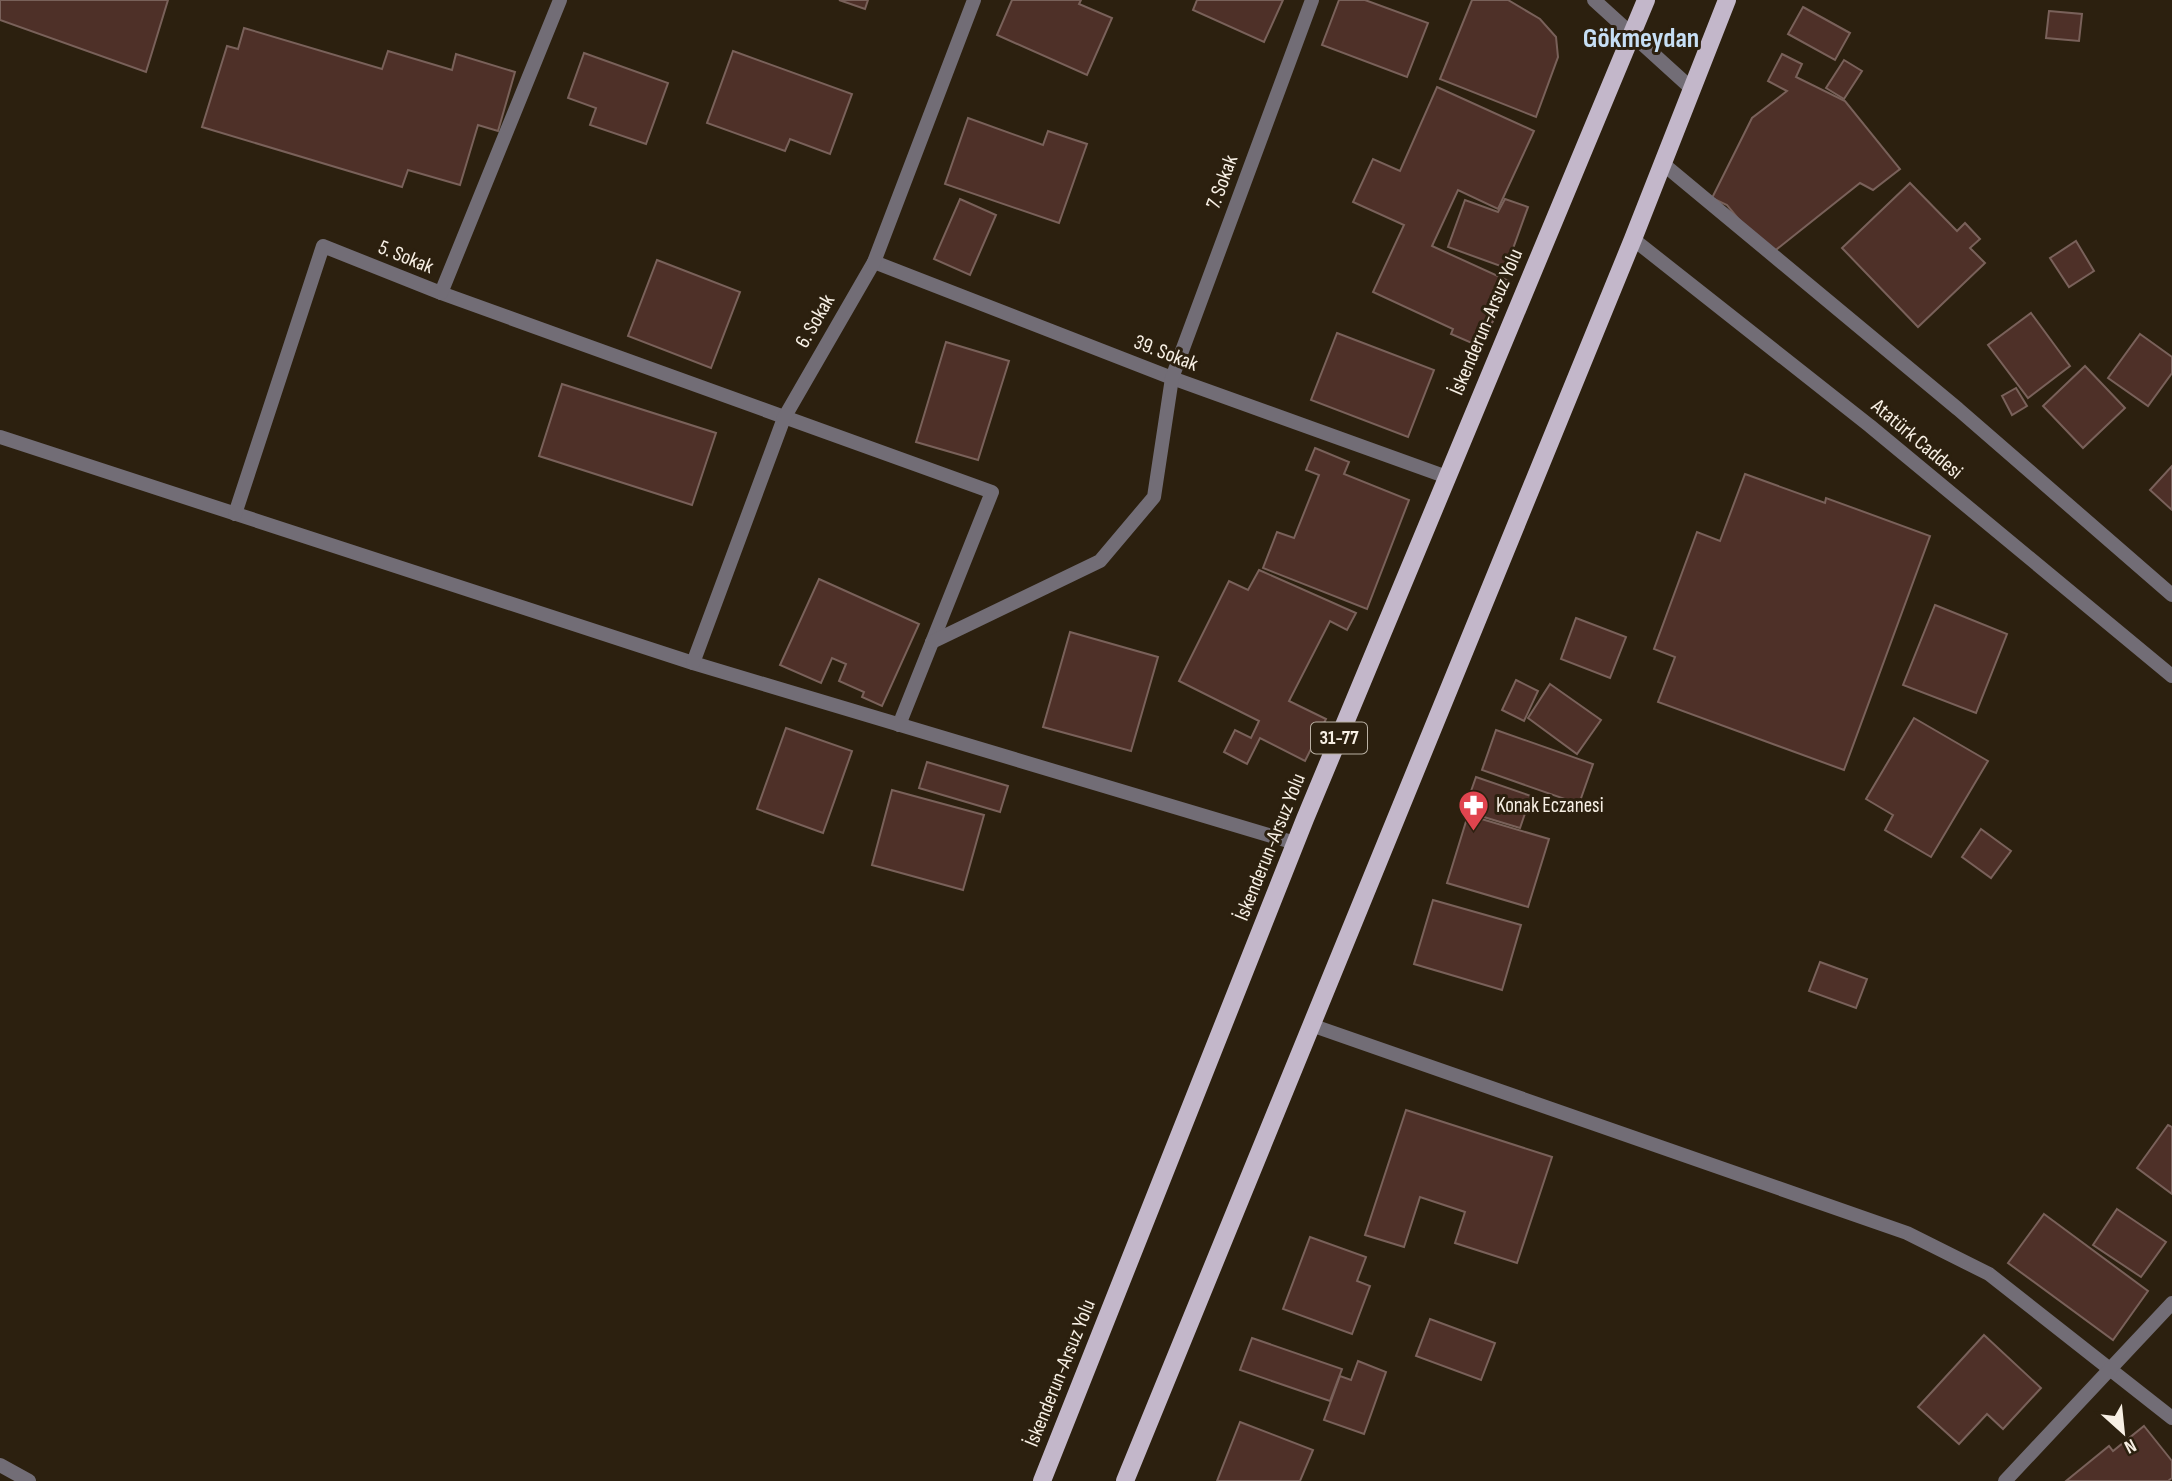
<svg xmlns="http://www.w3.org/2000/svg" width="2172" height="1481" font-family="'Sofia Sans Condensed',sans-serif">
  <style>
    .building { fill: #4e3028; stroke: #79615a; stroke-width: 2 }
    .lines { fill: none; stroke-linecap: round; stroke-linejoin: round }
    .minor { stroke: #726d76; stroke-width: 14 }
    .tertiary { stroke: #726d76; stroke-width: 14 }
    .primary { stroke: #c3b7ca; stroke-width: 18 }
    .labels { text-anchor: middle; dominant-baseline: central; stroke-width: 6; stroke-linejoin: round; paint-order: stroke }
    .shield { fill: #2c200f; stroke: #bab1a4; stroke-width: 2 }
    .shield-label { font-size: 19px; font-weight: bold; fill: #f7efe4 }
    .street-label { font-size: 21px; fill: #f7efe4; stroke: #2c200f }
    .poi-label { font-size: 21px; fill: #f7efe4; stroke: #2c200f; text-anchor: start }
    .district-label { font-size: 28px; font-weight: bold; fill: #c7dff5; stroke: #2c200f }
  </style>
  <rect width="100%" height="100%" fill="#2c200f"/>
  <g class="building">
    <polygon points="0,0 168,0 146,72 0,20"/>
    <polygon points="839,0 868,0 865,9"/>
    <polygon points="1012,0 1081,0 1079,4 1112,18 1087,75 997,35"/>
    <polygon points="1197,0 1283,0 1264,42 1193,10"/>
    <polygon points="1339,0 1365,0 1428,23 1407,77 1322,45"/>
    <polygon points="1472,0 1508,0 1540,19 1556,37 1558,57 1536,117 1440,79"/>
    <polygon points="1803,7 1850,33 1835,60 1788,34"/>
    <polygon points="2049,11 2082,14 2079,41 2046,38"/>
    <polygon points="244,28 382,69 388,51 452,70 456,54 515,72 498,131 478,125 460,185 408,170 402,187 202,127 227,46 238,49"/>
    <polygon points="733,51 852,94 830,154 790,139 785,151 707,123"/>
    <polygon points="584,53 668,83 646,144 590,125 596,108 568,98"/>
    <polygon points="1782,54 1802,64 1796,77 1845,101 1900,169 1873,190 1860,183 1772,253 1750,233 1727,205 1712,198 1752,118 1787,91 1768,81"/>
    <polygon points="1844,60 1862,71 1844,99 1826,88"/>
    <polygon points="1437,87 1534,131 1498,209 1458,190 1432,246 1511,282 1481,347 1451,334 1453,329 1373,292 1404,225 1353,202 1373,159 1400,171"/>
    <polygon points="968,118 1043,145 1048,131 1087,144 1059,223 945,184"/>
    <polygon points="1910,183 1957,231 1965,223 1980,239 1970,248 1985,263 1918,327 1842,248"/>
    <polygon points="960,199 996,215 970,275 934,259"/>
    <polygon points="1505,199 1528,207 1506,268 1448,247 1465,200 1498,212"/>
    <polygon points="2076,241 2094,271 2069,287 2050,258"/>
    <polygon points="657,260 740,292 711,368 628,336"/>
    <polygon points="2031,313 2070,366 2028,398 1988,345"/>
    <polygon points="1337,333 1434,370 1408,437 1311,400"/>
    <polygon points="2140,334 2172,357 2172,373 2148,406 2108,378"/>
    <polygon points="946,342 1009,361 978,460 916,442"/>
    <polygon points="2085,366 2125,408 2083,448 2043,406"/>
    <polygon points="562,384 716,433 692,505 539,456"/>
    <polygon points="2016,388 2027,406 2012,415 2002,396"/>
    <polygon points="1315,448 1349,462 1344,474 1409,500 1367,609 1263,568 1277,532 1294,538 1319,475 1306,470"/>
    <polygon points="2172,466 2172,510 2150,490"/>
    <polygon points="1745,474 1825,503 1826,498 1930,536 1844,770 1658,702 1675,657 1654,649 1697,532 1720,541"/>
    <polygon points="1259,570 1356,613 1347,630 1330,621 1289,701 1326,719 1305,761 1260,738 1247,764 1224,752 1235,730 1251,738 1259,721 1179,681 1229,581 1248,590"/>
    <polygon points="819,579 919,624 882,706 862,697 864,692 839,681 846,664 832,658 821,683 780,665"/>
    <polygon points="1935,605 2007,634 1976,713 1903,685"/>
    <polygon points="1576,618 1626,637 1610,678 1561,659"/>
    <polygon points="1070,632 1158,657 1131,751 1043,727"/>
    <polygon points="1516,680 1538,691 1524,721 1502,710"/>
    <polygon points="1550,684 1601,720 1577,754 1528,718"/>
    <polygon points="1914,718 1988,761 1931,857 1885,830 1893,815 1866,799"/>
    <polygon points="786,728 852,751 823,833 757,809"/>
    <polygon points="1496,730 1593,764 1579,804 1482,770"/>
    <polygon points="927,762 1008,786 1000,812 919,788"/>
    <polygon points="1476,777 1531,796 1520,828 1464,811"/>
    <polygon points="892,790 984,815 963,890 872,865"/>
    <polygon points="1468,815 1549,839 1528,907 1447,883"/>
    <polygon points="1981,829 2011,851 1991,878 1962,857"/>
    <polygon points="1433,900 1521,925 1502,990 1414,964"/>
    <polygon points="1820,962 1867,979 1856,1008 1809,991"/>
    <polygon points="1406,1110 1552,1157 1517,1263 1455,1243 1465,1212 1420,1197 1404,1247 1365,1235"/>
    <polygon points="2168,1125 2172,1127 2172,1194 2137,1168"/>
    <polygon points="2117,1209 2166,1242 2141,1277 2093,1245"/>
    <polygon points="2044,1214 2148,1291 2113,1340 2008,1263"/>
    <polygon points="1310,1237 1366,1257 1357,1281 1370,1286 1352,1334 1283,1309"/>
    <polygon points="1430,1319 1495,1343 1481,1380 1416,1356"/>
    <polygon points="1984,1335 2041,1388 2003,1429 1987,1414 1959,1444 1918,1407"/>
    <polygon points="1252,1338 1342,1369 1330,1401 1240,1370"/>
    <polygon points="1358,1361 1386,1372 1364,1434 1324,1420 1340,1376 1351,1380"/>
    <polygon points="1240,1422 1313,1450 1300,1481 1217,1481"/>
    <polygon points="2144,1426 2172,1461 2172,1478 2168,1481 2066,1481 2109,1446 2113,1451"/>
  </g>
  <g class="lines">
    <g class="minor">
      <polyline points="874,262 1172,378 1447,477"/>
      <polyline points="441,293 992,492 899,725"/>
      <polyline points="0,437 693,663 1295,843"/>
      <polyline points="235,514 323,246 441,293 560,0"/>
      <polyline points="932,642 1100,561 1154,497 1172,378 1312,0"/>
      <polyline points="693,663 784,418 874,262 974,0"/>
      <polyline points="1311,1025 1907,1233 1989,1274 2172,1418"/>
      <polyline points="0,1465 29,1481"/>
      <polyline points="2005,1481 2172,1303"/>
    </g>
    <g class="tertiary">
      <polyline points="1594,0 1692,89"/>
      <polyline points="1662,163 1958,409 2172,595"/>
      <polyline points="1633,239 1870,426 2172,676"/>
    </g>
    <g class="primary">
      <polyline points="1042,1481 1305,819 1646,0"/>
      <polyline points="1125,1481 1633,239 1727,0"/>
    </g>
  </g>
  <defs>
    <symbol id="pharmacy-pin" viewBox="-11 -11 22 30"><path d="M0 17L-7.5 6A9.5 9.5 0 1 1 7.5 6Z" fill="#e0444e" stroke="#2c200f"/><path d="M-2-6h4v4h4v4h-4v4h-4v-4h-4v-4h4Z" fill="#fff"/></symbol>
  </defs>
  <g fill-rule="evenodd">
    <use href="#pharmacy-pin" x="1456" y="788" width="35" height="47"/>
  </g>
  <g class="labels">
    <rect class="shield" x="1311" y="722.5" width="56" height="31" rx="5"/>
    <g class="shield-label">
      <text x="1339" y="738">31-77</text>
    </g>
    <g class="street-label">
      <text transform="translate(1222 182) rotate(-70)">7. Sokak</text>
      <text transform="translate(406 257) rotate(22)">5. Sokak</text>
      <text transform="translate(815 321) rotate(-60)">6. Sokak</text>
      <text transform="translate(1486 322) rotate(-67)">İskenderun-Arsuz Yolu</text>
      <text transform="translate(1166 353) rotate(21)">39. Sokak</text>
      <text transform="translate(1917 439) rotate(40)">Atatürk Caddesi</text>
      <text transform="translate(1270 847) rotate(-68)">İskenderun-Arsuz Yolu</text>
      <text transform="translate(1060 1373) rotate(-68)">İskenderun-Arsuz Yolu</text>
    </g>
    <g class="poi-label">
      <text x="1496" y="805">Konak Eczanesi</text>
    </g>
    <g class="district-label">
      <text x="1641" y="38">Gökmeydan</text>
    </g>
  </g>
  <g transform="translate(2123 1432) rotate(153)" stroke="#2c200f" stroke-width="5" paint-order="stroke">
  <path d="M0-5L12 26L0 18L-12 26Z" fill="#f7efe4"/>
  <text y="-10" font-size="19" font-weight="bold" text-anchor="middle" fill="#f7efe4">N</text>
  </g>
</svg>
